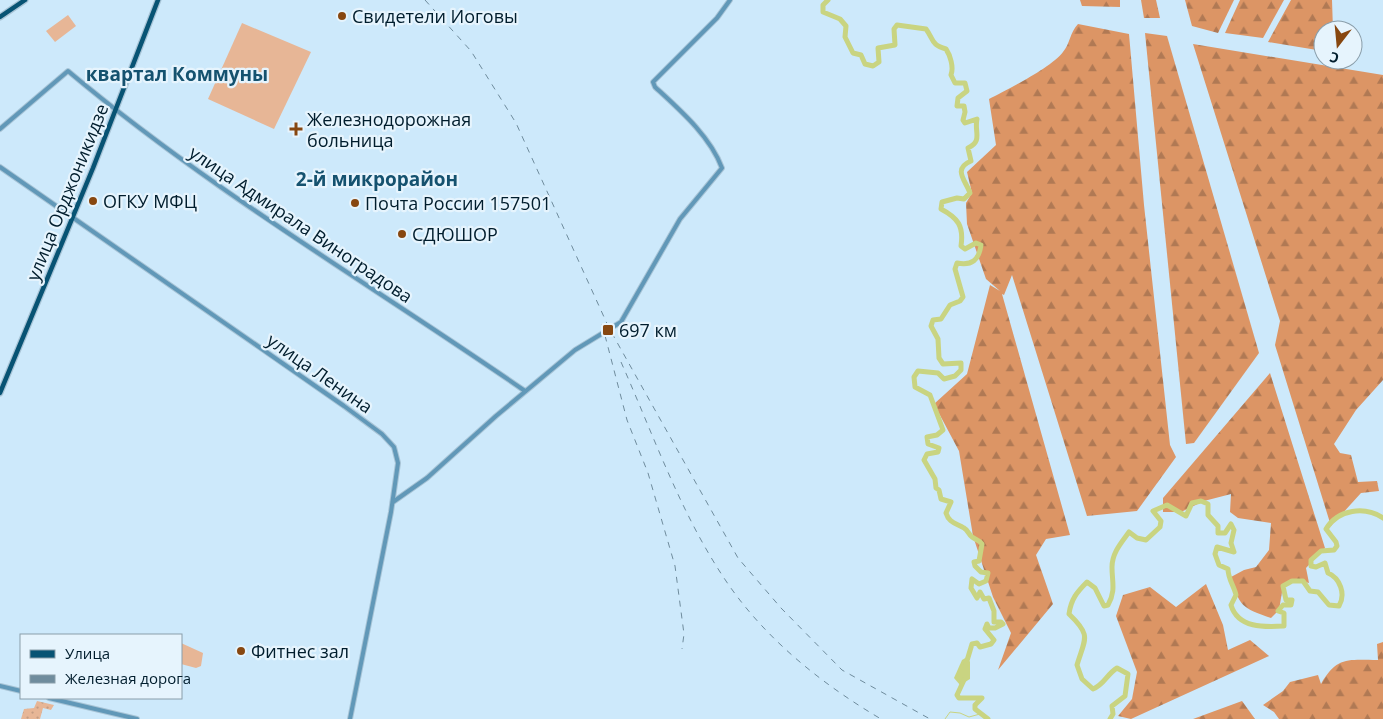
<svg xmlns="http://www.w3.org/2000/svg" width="1383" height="719" font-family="'Open Sans',sans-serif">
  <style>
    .grass { fill: url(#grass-dots) }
    .forest { fill: url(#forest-firs) }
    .pitch { fill: #e7b696 }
    .water { fill: #c9d481 }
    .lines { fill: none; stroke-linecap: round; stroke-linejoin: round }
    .stream { stroke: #c9d481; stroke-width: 1 }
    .river { stroke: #c9d481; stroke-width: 5 }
    .minor-casing { stroke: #a8c4d6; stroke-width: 6 }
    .major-casing { stroke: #a8c4d6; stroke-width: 7 }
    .minor { stroke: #6198b8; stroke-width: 4 }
    .major { stroke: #075374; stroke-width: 4.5 }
    .rail { stroke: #6f8c9d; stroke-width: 1; stroke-dasharray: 6 6; stroke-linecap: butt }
    .poi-dot { fill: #874710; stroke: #e6f4fd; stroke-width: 2 }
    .labels { text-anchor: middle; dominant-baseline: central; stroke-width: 4.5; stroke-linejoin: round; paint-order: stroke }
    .poi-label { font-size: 18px; fill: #001d2d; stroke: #e6f4fd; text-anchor: start }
    .street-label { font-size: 18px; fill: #001d2d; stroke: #e6f4fd }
    .neighbourhood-label { font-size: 19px; font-weight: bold; fill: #15526f; stroke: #e6f4fd }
  </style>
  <defs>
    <pattern id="grass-dots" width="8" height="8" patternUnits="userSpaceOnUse" patternTransform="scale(1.25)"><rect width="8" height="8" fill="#e7b696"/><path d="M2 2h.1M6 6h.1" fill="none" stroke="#c49c82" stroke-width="1.8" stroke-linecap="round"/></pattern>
    <pattern id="forest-firs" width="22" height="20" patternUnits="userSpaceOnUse" patternTransform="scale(1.25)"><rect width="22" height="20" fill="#dc9565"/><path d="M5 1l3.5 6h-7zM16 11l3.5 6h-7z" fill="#b07954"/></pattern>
  </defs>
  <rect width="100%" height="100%" fill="#cde9fb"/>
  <polygon class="grass" points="37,701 54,705 51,710 43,708 40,719 21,719 24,709 34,708"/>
  <g class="forest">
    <polygon points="1080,0 1120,0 1120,7 1082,6"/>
    <polygon points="1141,0 1156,0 1160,18 1144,18"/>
    <polygon points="1185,0 1234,0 1218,33 1192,26"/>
    <polygon points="1240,0 1284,0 1263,38 1225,33"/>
    <polygon points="1291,0 1332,0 1333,30 1323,30 1323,51 1268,42"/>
    <path d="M 1078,24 L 1129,34 L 1144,205 L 1170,445 L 1176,457 L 1137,511 L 1087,516 L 1012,275 L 1004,295 L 1002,294 L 1070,535 L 1046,539 L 1036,555 L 1053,604 L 998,670 L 1011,633 L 993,597 L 973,536 L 959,451 L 934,404 L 967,374 L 990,285 L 1000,291 L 986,279 L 967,224 L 966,203 L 972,193 L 967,172 L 996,145 L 989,99 C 1008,89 1051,68 1063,52 C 1070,44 1070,32 1078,24 Z"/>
    <polygon points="1145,33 1167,36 1259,353 1194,443 1186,444"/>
    <polygon points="1193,44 1383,75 1383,380 1356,410 1334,444 1340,453 1351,455 1358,482 1377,481 1379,491 1361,493 1331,526 1275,345 1280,321"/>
    <path d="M 1270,373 L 1325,548 L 1306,568 L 1309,583 L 1298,580 L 1283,586 L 1279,610 L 1271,618 C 1242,608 1239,606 1231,577 L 1244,570 L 1256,567 L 1269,550 L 1271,523 L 1238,518 L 1230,512 L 1231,494 L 1204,501 L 1181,512 L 1163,512 L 1163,498 Z"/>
    <polygon points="1206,584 1223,625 1228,650 1250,640 1269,656 1131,719 1118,716 1132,699 1137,672 1116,616 1123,595 1150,587 1176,607"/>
    <path d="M 1383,642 L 1383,719 L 1279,719 L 1274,712 L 1263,705 L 1283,691 L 1290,682 L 1318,675 L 1321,684 C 1337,656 1348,660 1378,660 L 1377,644 Z"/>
    <polygon points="1242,701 1255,719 1193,719"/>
  </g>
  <g class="pitch">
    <polygon points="68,15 76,26 55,42 46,31"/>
    <polygon points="242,23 311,52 274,129 208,99"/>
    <polygon points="181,643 203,653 201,666 196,668 181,664"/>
  </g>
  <polygon class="water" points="967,657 970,662 970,679 960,685 954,678 962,660"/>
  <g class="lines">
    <polyline class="stream" points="945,719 950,712 960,713 969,717 980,714"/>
    <g class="river">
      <path d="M 828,0 L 823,5 L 823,12 L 840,19 L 846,26 L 845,37 L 853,53 L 861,55 L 865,64 L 873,66 L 879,62 L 878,48 L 895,45 L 894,29 L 897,25 L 926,29 C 934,40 931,45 946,49 C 950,55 954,67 951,75 L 955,83 L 965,83 L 967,91 L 958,98 L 957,106 L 964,106 L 965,112 L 963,120 L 965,123 L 977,119 C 974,132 983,141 968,148 L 971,161 C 952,169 966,181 970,193 L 964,199 L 957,198 L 942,202 L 941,209 C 958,218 964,226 961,246 L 965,249 L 976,243 L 981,245 C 979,260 972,266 957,263 L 955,269 L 963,297 L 960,301 L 950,305 L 941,319 L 933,320 L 931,326 L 938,339 L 939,358 L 943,364 L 961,363 L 961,370 L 955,376 L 944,379 L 938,373 L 918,371 L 914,377 L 915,387 L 930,395 L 943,430 L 937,435 L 927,437 L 928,444 L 939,448 L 938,452 L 927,454 L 924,460 L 935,479 L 936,488 L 939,490 L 941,499 L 951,502 L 946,513 C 949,523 956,523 964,528 C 968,530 969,535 972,537 C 976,540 979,540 982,544 L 979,561 L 974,562 L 975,566 L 981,572 L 988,573 L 986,581 L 979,584 L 972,579 L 971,588 L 977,598 L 980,592 L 984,599 L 989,598 L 994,611 L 994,622 L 1001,622 L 1003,624 L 995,628 L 989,628 L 987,624 L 985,629 L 994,640 L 991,644 L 980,647 L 977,643 L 972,644 L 966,664"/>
      <polyline points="964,680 957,695 959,698 982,698 975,705 975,709 988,719"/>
      <path d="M 1110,719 L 1113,714 L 1112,706 L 1125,696 L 1128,674 L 1117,668 C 1107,674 1104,685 1093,689 L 1082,679 L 1077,665 C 1085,638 1092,636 1069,614 C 1071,599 1077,592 1087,582 L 1095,588 L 1104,606 L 1108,605 C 1116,591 1112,582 1112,567 C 1112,553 1121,543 1129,532 L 1137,538 L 1146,540 L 1160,527 L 1161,521 L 1153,511 L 1167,505 L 1186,516 L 1192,503 L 1201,501 L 1208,504 L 1208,515 L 1218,526 L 1218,533 L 1225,533 L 1231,524 L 1234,530 L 1231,543 L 1234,552 L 1217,547 L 1215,554 L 1219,565 L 1228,569 C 1228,579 1234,586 1236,595 L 1231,605 C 1238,629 1266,627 1284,626 L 1284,613 L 1278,611 L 1283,605 L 1291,605 L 1292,600 L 1286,600 L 1283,586 L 1292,581 L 1303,581 L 1310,591 L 1318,592 L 1329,605 L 1339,606 C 1346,594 1340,578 1328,573 L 1325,563 L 1316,567 L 1311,566 L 1311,560 L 1321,551 L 1334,550 L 1337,546 L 1336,542 L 1326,529 C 1338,509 1365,506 1383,518"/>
    </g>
    <defs>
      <g id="minor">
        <path d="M 0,129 L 68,71 C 211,191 372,285 525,391"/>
        <polyline points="0,167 344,406 382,434 394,447 398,463 391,512 350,719"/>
        <path d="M 393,502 L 427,478 L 496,416 L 575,350 L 621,322 L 680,219 L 722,168 C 710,136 680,110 655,87 L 653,82 L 717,18 L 730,0"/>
        <polyline points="0,686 21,691"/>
        <polyline points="49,698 137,719"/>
      </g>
      <g id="major">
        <polyline points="0,17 25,0"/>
        <polyline points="0,393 93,168 158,0"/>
      </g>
    </defs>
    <use href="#minor" class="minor-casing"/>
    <use href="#major" class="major-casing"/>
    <use href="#minor" class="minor"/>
    <use href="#major" class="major"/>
    <g class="rail">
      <polyline points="425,0 471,51 516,123 609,328 738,558 781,608 842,670 930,719"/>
      <polyline points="602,324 627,420 648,473 675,566 684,634 682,649"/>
      <path d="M 621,362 C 653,434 680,512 724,578 C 763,637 820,683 881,719"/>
    </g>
  </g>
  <g class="poi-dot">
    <circle cx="342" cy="16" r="5"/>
    <path d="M293.5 121.5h5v5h5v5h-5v5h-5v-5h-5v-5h5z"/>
    <circle cx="93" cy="201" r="5"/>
    <circle cx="355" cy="203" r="5"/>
    <circle cx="402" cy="234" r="5"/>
    <rect x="602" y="324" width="12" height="12" rx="2.5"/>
    <circle cx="241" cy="651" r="5"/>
  </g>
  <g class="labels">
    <g class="poi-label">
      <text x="352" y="16">Свидетели Иоговы</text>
      <text x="307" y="119">Железнодорожная<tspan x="307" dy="21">больница</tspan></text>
      <text x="103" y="201">ОГКУ МФЦ</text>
      <text x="365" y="203">Почта России 157501</text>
      <text x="412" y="234">СДЮШОР</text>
      <text x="619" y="330">697 км</text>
      <text x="251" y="651">Фитнес зал</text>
    </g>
    <g class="street-label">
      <text transform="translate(67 192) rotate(-68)">улица Орджоникидзе</text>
      <text transform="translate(301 224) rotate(34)">улица Адмирала Виноградова</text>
      <text transform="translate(320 373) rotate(35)">улица Ленина</text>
    </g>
    <g class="neighbourhood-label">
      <text x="177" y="74">квартал Коммуны</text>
      <text x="377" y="179">2-й микрорайон</text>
    </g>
  </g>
  <rect x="20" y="634" width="162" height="65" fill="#e6f4fd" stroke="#8a9eaa"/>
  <rect x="30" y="650" width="25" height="8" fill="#075374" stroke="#8a9eaa"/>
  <text x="65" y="659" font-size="15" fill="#001d2d">Улица</text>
  <rect x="30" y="675" width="25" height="8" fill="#6f8c9d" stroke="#8a9eaa"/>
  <text x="65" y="684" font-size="15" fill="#001d2d">Железная дорога</text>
  <g transform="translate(1338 45) rotate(196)"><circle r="24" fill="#e6f4fd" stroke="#8a9eaa"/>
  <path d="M0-4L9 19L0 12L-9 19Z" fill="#874710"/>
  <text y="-8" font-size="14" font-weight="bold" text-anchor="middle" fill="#001d2d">С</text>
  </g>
</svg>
